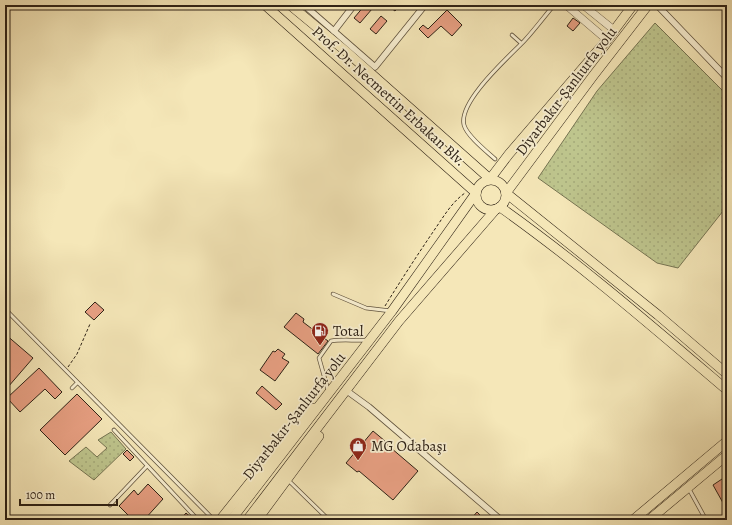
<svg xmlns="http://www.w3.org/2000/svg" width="732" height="525" font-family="Alegreya,serif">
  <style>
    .grass { fill: url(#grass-dots); stroke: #767452 }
    .building { fill: #e8a083; stroke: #2e2216 }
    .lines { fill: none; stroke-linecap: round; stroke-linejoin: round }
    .service-casing { stroke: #60533e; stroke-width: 4.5 }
    .minor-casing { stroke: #60533e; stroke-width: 7 }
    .tertiary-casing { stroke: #60533e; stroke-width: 8 }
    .primary-casing { stroke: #2e2216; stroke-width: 10 }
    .trunk-casing { stroke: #2e2216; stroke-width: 10 }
    .path { stroke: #2e2216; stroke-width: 1; stroke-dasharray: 3 2; stroke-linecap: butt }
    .service { stroke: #f8efd1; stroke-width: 3 }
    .minor { stroke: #f8efd1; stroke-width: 5.5 }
    .tertiary { stroke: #f8efd1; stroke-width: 7 }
    .primary { stroke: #f5e7b8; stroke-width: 9 }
    .trunk { stroke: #f5e7b8; stroke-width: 9 }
    .labels { text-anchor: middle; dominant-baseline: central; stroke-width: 3.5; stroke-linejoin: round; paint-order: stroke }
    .street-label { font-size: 15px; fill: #2e2216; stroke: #f8efd1 }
    .poi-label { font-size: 15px; fill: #2e2216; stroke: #f8efd1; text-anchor: start }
  </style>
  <defs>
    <pattern id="grass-dots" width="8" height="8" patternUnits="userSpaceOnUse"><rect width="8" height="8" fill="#bec58d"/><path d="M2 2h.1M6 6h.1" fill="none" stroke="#a4a979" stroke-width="1.8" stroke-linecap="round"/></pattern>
  </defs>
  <rect width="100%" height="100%" fill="#f5e7b8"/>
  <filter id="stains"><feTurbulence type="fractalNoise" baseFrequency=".005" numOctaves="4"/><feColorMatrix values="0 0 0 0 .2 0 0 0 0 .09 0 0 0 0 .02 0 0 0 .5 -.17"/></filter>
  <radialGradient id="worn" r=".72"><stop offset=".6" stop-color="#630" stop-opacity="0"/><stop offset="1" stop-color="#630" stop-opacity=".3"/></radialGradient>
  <g class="grass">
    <polygon points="655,23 727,95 727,206 678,268 657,263 538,178 597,91"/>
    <polygon points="111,432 126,449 94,480 69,461 86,447 97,457 107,448 98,440"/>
  </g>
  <g class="building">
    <polygon points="365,5 367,5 372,9 360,23 354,18"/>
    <polygon points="387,5 400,5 395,11"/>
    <polygon points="447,10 462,25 452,36 441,26 428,38 419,29 423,25 428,29"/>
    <polygon points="381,16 387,21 376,34 370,29"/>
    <polygon points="573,18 580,23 573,31 567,26"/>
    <polygon points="95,302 104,310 94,320 85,312"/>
    <polygon points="296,313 304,319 303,322 328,341 318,354 284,327"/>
    <polygon points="5,334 33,358 8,387 5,385"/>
    <polygon points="278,349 285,354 282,358 289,362 275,381 260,370 273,351 275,352"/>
    <polygon points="39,368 62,392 55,399 45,389 20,412 7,398"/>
    <polygon points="262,386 282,404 276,410 256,393"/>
    <polygon points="77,394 102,419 65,455 40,430"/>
    <polygon points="373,431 385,441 384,442 418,471 393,500 359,471 357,472 346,463"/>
    <polygon points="127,450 134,457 130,461 123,454"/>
    <polygon points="722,479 727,489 727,510 713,485"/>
    <polygon points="148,484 163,499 144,520 133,520 119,506 134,490 138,495"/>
    <polygon points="477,512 485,520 470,520"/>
    <polygon points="186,513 194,520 180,520"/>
  </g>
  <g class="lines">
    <defs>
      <g id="service">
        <polyline points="512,35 521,43"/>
        <path d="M 495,159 C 486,151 467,136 464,125 C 458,101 510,56 525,40 C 535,29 544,17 554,5"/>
        <polyline points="333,294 366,308 391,311"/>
        <polyline points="5,309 214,520"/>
        <polyline points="72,388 77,383"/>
        <path d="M 328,390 L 319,358 L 331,341 C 343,339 355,341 367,340"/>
        <polyline points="114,430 198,520"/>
        <polyline points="288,480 329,520"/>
        <polyline points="689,489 706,520"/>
        <polyline points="110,505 147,466"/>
      </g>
      <g id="minor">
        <polyline points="304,5 375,67 425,5"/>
        <polyline points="657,5 727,78"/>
        <polyline points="334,31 354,5"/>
        <polyline points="347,391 369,407 501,520"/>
      </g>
      <g id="tertiary">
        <polyline points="566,5 607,40"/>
        <polyline points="583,5 614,30"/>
      </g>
      <g id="primary">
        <polyline points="265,5 476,193"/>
        <polyline points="290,5 348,53 490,179"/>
        <polyline points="506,193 658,315 727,374"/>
        <path d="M 500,207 C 579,263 653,327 727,390"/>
        <polyline points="633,520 727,441"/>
        <polyline points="649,520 727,455"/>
      </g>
      <g id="trunk">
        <polyline points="490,179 509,154 607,40 633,5"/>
        <circle cx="491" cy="195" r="15"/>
        <polyline points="506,193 593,76 648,5"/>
        <polyline points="220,520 304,415 314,408"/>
        <polyline points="231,520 392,311 476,193"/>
        <polyline points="247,520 399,321 496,209"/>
        <polyline points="257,520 319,436"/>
      </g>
    </defs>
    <use href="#service" class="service-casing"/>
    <use href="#minor" class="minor-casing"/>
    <use href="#tertiary" class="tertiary-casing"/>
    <use href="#primary" class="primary-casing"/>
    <use href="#trunk" class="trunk-casing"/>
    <g class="path">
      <path d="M 385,306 C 401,280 418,254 435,229 C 444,216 452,202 465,193"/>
      <polyline points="68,367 77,354 90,324"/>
    </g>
    <use href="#service" class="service"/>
    <use href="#minor" class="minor"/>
    <use href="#tertiary" class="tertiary"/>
    <use href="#primary" class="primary"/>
    <use href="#trunk" class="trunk"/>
  </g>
  <defs>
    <symbol id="fuel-pin" viewBox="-11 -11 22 30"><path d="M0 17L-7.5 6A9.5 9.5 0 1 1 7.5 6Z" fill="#8f2418" stroke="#f8efd1"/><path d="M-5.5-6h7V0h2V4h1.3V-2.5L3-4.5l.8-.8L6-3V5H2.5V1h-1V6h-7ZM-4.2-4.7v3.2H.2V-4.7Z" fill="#fff"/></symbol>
    <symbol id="shop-pin" viewBox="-11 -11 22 30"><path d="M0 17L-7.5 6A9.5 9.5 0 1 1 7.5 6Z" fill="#8f2418" stroke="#f8efd1"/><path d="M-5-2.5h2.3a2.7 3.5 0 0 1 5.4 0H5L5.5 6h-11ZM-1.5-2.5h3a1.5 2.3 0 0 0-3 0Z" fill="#fff"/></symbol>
  </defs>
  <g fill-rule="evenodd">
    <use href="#fuel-pin" x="310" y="321" width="20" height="27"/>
    <use href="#shop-pin" x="348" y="436" width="20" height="27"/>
  </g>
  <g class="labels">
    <g class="street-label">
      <text transform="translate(566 91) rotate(-53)">Diyarbakır-Şanlıurfa yolu</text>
      <text transform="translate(389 96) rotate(42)">Prof. Dr. Necmettin Erbakan Blv.</text>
      <text transform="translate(294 416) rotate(-52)">Diyarbakır-Şanlıurfa yolu</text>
    </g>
    <g class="poi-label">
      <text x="333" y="331">Total</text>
      <text x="371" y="446">MG Odabaşı</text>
    </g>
  </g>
  <rect width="732" height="525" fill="none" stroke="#f5e7b8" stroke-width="20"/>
  <rect x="6" y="6" width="720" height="513" fill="none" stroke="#2e2216" stroke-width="2"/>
  <rect x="10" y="10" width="712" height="505" fill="none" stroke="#2e2216"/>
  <path d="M20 499v6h97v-6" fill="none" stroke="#2e2216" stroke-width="2"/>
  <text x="26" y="499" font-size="12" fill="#2e2216" stroke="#f8efd1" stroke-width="3" paint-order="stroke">100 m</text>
  <rect width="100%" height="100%" filter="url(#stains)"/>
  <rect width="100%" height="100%" fill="url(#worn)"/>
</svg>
